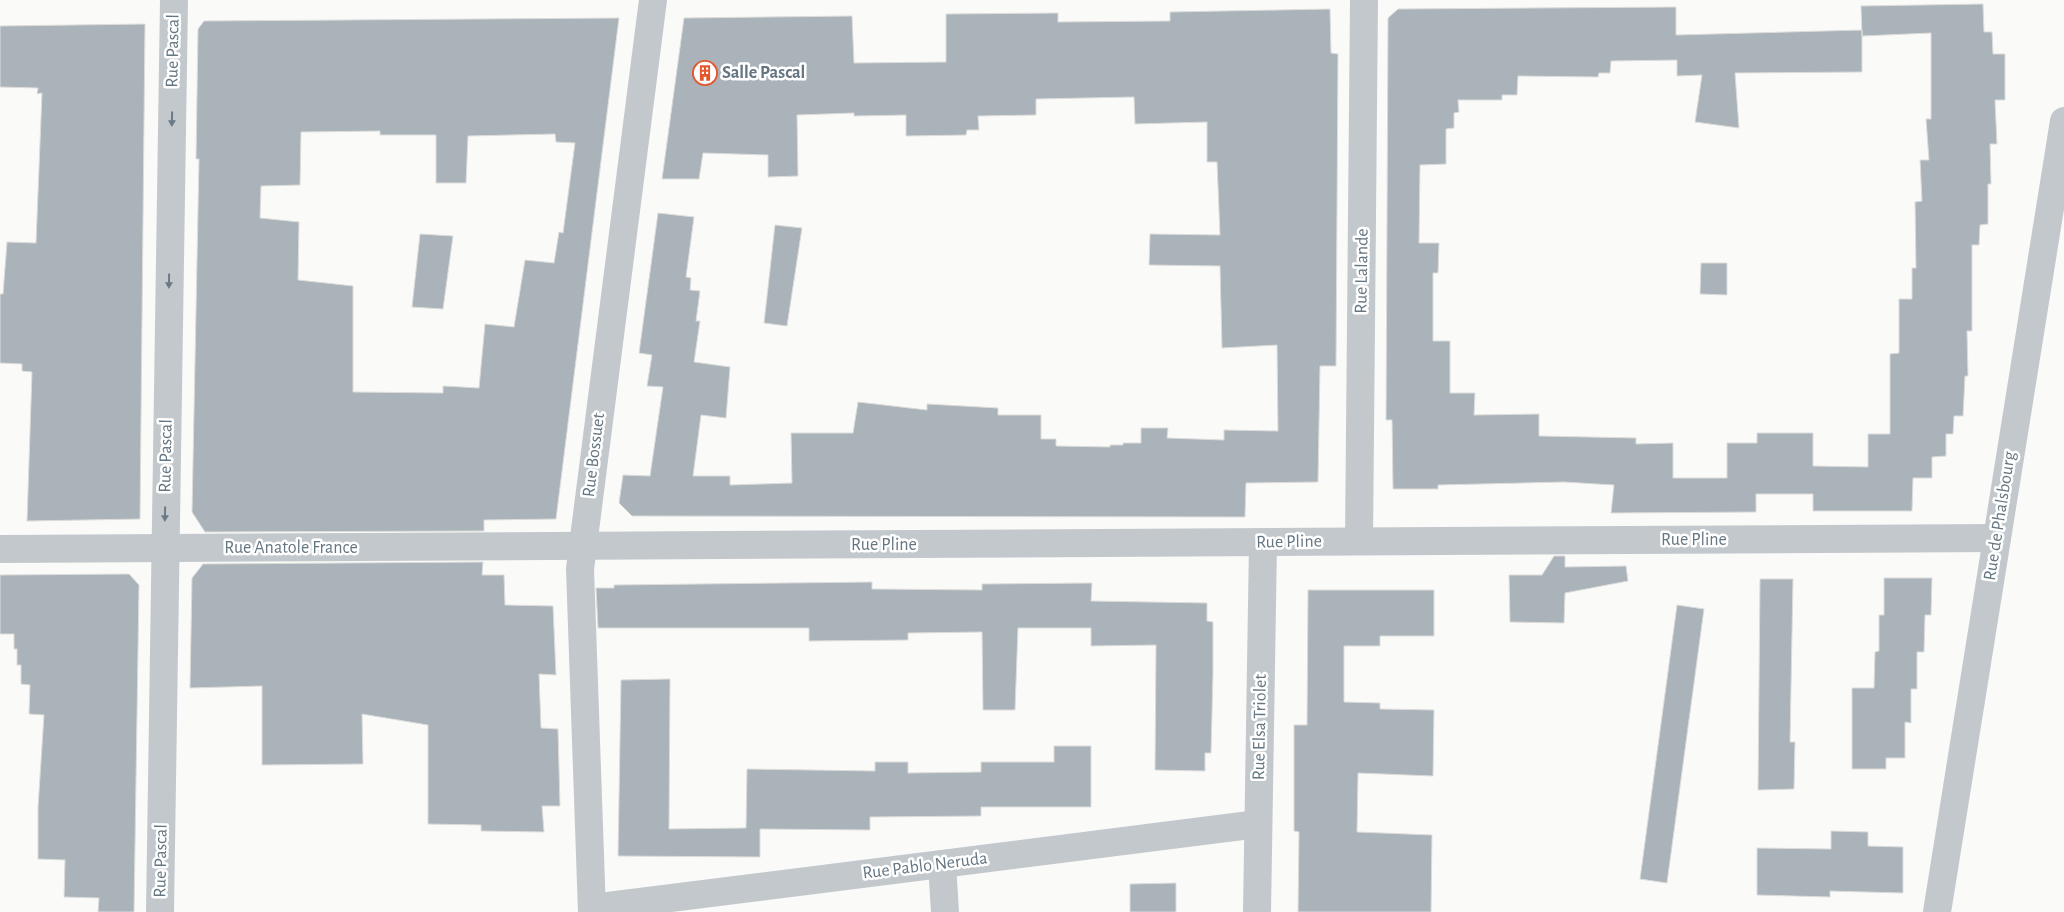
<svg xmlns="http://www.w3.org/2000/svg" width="2064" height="912" font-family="'Alegreya Sans',sans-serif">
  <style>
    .building { fill: #aab3b9; stroke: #dcdcda; fill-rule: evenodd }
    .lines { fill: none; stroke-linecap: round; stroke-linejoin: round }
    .minor { stroke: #c3c8cc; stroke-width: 28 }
    .tertiary { stroke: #c3c8cc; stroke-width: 28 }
    .oneway { fill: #6a7a87 }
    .labels { text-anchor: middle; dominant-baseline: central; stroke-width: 5; stroke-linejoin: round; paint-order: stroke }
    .street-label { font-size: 18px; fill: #657683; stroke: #fff }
    .poi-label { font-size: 18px; font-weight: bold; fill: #657683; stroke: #fff; text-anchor: start }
  </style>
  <rect width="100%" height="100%" fill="#fafaf8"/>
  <g class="building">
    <polygon points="1983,4 1984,32 1992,32 1993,54 2005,54 2005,100 1995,100 1997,144 1990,144 1991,184 1988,184 1988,224 1980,225 1979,245 1972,245 1972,331 1967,331 1968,376 1965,376 1963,416 1954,416 1953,434 1946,434 1946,456 1932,457 1932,478 1913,478 1912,511 1813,511 1813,494 1756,494 1756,512 1611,513 1614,485 1564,482 1438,485 1438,489 1393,489 1392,420 1386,420 1388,18 1398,9 1676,7 1676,35 1862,30 1862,72 1735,73 1739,128 1695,122 1702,75 1677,76 1677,60 1611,61 1610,73 1599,73 1598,77 1518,76 1517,95 1502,95 1502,100 1458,100 1459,112 1454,113 1454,128 1446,129 1446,164 1420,165 1419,243 1439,243 1438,273 1433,273 1433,341 1450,341 1450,393 1475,393 1474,415 1539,414 1539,436 1636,438 1636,444 1673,443 1673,478 1727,478 1727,443 1757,443 1757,433 1813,433 1813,466 1868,467 1868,434 1890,434 1890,354 1899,353 1899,299 1912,299 1912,268 1916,268 1915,202 1922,201 1920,160 1929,160 1926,119 1931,119 1931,33 1862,36 1861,6"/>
    <polygon points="1330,9 1331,53 1338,54 1336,366 1320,366 1318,482 1246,483 1245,517 632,516 619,503 623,475 650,476 663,387 647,386 652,355 639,353 658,213 694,217 686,277 691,278 690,290 700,291 696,321 700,321 694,362 730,367 726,418 701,415 693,476 730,476 730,485 792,483 791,433 853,433 858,402 927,410 927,404 998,408 998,415 1041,415 1041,439 1056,439 1056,446 1110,447 1110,445 1123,445 1123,443 1141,443 1141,428 1168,428 1167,438 1224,440 1224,430 1278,431 1277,345 1222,348 1220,266 1149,265 1150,234 1220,235 1217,162 1207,162 1207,122 1135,124 1134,97 1036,99 1036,115 978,116 979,130 967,130 966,135 906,136 906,115 854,116 854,113 797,115 798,176 768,177 768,155 703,153 699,179 662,179 684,18 852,16 854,63 946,62 946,14 1058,13 1058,22 1170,21 1170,12"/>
    <path d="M 619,18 L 556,519 L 484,520 L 484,531 L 205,532 L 192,512 L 199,159 L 196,159 L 198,29 L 204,21 ZM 380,131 L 380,135 L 436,135 L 436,183 L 466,183 L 468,136 L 555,134 L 556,142 L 575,143 L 563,233 L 559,232 L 554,263 L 525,260 L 514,327 L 485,324 L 479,388 L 443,386 L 443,393 L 353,392 L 353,286 L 298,280 L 299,222 L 260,218 L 261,186 L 300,185 L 301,132 Z"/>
    <polygon points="145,24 140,519 27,521 32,372 22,371 22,364 0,363 0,294 3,294 7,242 36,243 42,93 37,94 38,88 0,87 0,26"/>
    <polygon points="775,225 802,228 787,326 764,323"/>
    <polygon points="420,234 453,236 443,309 412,307"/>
    <polygon points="1701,263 1727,263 1727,295 1700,294"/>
    <polygon points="1554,556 1565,556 1565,567 1626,566 1628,581 1565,593 1564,623 1510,622 1509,575 1542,575"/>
    <polygon points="483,562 482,575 504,575 505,605 553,606 556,675 539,674 541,728 558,729 560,806 542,806 544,832 481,831 481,825 428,824 428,725 362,714 363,764 262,765 262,686 190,688 192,578 203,564"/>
    <polygon points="129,574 139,585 134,912 98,912 99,898 64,897 65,860 38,859 38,807 44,715 29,714 30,685 21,684 21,665 17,665 17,649 14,649 14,634 0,634 0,575"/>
    <polygon points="1884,578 1932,578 1931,615 1925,615 1924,652 1917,652 1917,689 1911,689 1911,723 1905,722 1905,758 1886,758 1886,769 1852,769 1852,688 1874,688 1875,652 1879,651 1879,615 1884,615"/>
    <polygon points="1760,579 1793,579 1790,742 1795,742 1794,789 1758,790"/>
    <polygon points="872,582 872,589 982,590 982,584 1092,583 1091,601 1207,603 1207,621 1213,622 1213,673 1211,753 1205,753 1205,771 1155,770 1156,645 1091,646 1091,628 1018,628 1015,710 983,710 982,632 908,633 908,640 809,641 809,628 598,628 596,588 614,588 614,585"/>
    <polygon points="1308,590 1434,590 1434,636 1380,636 1380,646 1344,646 1344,702 1380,703 1380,709 1434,710 1433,776 1358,773 1357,832 1432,835 1431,912 1298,912 1299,832 1294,831 1294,725 1307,725"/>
    <polygon points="1677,605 1704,609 1667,883 1640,879"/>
    <polygon points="670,679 669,829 746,828 747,769 875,771 875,762 908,762 908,773 981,772 981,762 1054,762 1054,746 1091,746 1091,807 981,807 981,816 870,817 870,830 760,829 760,857 618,856 621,680"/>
    <polygon points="1831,831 1868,832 1868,846 1903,847 1903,893 1830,891 1830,897 1757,895 1757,848 1831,849"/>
    <polygon points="1176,883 1176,912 1130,912 1130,884"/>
  </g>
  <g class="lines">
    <g class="minor">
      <polyline points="1359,541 1364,0"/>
      <polyline points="0,549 1997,538"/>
      <polyline points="942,864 945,912"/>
      <polyline points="592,908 1258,824"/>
      <polyline points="160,912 174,0"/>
      <polyline points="592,912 580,569 653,0"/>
      <polyline points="1257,912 1263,543"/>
    </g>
    <polyline class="tertiary" points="1937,912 2064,121"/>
  </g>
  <defs><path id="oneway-solid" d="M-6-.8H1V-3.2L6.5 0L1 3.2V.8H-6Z" transform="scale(1.25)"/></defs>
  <g class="oneway">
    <use href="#oneway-solid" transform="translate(172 119) rotate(91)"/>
    <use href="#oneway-solid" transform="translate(169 281) rotate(91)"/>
    <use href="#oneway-solid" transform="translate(165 514) rotate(91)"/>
  </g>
  <defs>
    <symbol id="building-ring" viewBox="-11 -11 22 22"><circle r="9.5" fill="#fff" stroke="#e4572e" stroke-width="1.5"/><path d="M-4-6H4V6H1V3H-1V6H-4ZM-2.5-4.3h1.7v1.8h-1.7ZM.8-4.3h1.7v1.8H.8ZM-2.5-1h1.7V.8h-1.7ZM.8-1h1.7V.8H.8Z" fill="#e4572e"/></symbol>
  </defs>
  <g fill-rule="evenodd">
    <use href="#building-ring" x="691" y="59" width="28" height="28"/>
  </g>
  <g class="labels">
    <g class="street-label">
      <text transform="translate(173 51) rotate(-89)">Rue Pascal</text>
      <text transform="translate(1362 271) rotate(-89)">Rue Lalande</text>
      <text transform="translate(594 455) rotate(-83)">Rue Bossuet</text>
      <text transform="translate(166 456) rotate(-89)">Rue Pascal</text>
      <text transform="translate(2000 516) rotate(-81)">Rue de Phalsbourg</text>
      <text x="1694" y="540">Rue Pline</text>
      <text transform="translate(1289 542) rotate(-1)">Rue Pline</text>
      <text x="884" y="545">Rue Pline</text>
      <text x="291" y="548">Rue Anatole France</text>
      <text transform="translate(1260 727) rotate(-89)">Rue Elsa Triolet</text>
      <text transform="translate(161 861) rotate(-89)">Rue Pascal</text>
      <text transform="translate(925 866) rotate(-7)">Rue Pablo Neruda</text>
    </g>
    <g class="poi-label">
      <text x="722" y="73">Salle Pascal</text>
    </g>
  </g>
</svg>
